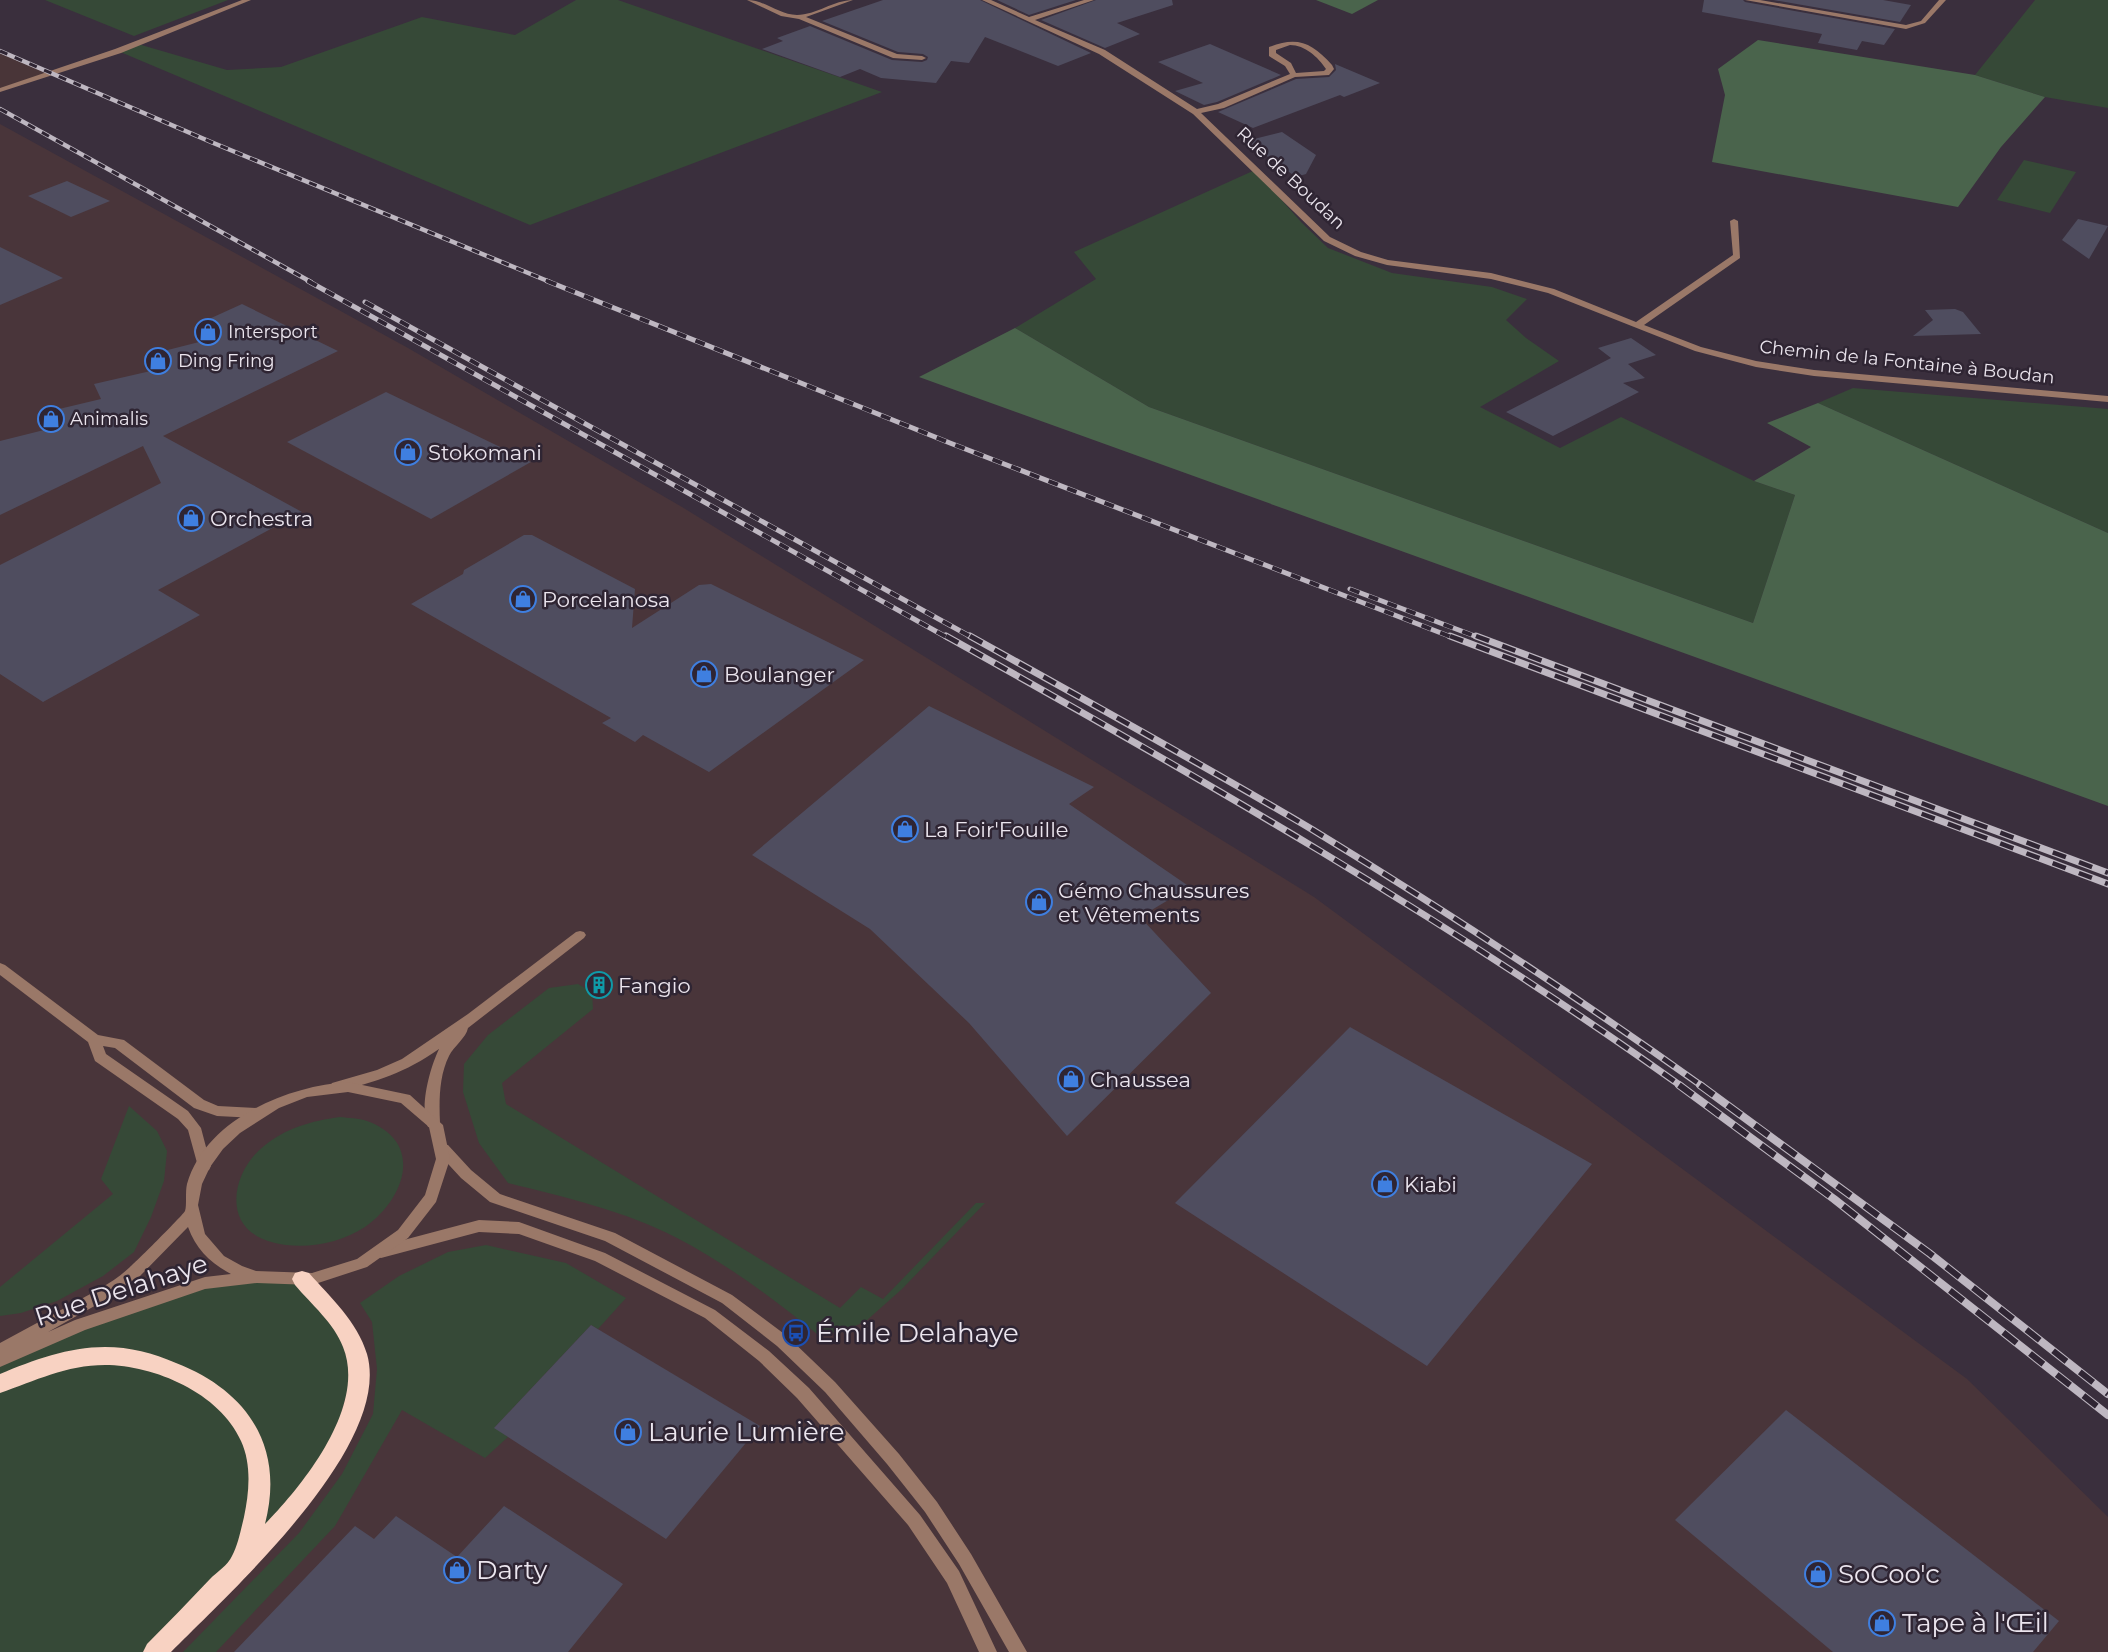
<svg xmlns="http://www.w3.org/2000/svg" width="2108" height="1652" font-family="Montserrat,sans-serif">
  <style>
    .commercial { fill: #49353a }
    .industrial { fill: #493538 }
    .green { fill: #364937 }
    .forest { fill: #4a644c }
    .building { fill: #4f4d5f }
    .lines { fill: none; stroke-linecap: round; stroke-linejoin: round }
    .minor { fill: #9a7868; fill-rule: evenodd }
    .tertiary { fill: #9a7868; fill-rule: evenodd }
    .trunk { fill: #f8d2c2; fill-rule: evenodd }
    .rail-far3-casing { stroke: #beb7c1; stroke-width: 4.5 }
    .rail-far2-casing { stroke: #beb7c1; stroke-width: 5 }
    .rail-far1-casing { stroke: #beb7c1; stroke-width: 7 }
    .rail-casing { stroke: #beb7c1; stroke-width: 8 }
    .rail-far3 { stroke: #2f2533; stroke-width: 3; stroke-dasharray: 8; stroke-linecap: butt }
    .rail-far2 { stroke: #2f2533; stroke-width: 4; stroke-dasharray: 10; stroke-linecap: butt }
    .rail-far1 { stroke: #2f2533; stroke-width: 4.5; stroke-dasharray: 14; stroke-linecap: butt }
    .rail { stroke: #2f2533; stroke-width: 6; stroke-dasharray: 17; stroke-linecap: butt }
    .labels { text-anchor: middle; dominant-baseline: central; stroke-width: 5; stroke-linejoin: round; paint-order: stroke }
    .far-street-label { font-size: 18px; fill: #ebe5ee; stroke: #2f2533 }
    .far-poi-label { font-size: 18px; fill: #ebe5ee; stroke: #2f2533; text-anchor: start }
    .poi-label { font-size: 21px; fill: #ebe5ee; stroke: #2f2533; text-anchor: start }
    .near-street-label { font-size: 26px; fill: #ebe5ee; stroke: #2f2533 }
    .near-poi-label { font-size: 26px; fill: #ebe5ee; stroke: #2f2533; text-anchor: start }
  </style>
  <rect width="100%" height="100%" fill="#3a2f3d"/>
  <polygon class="commercial" points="0,124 408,348 682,507 1314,897 1967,1379 2108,1517 2108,1652 0,1652"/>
  <polygon class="industrial" points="0,51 52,74 0,90"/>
  <g class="green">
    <polygon points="45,0 228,0 134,36"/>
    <polygon points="576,0 618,0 882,92 530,225 118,51 138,44 227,70 281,67 422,17 515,35"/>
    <polygon points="2035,0 2108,0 2108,108 2045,97 1975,75"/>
    <polygon points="2024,160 2076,172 2050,213 1997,200"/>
    <polygon points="1255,170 1302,223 1328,248 1392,273 1492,287 1527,299 1506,320 1526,338 1559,361 1480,407 1560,448 1621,417 1754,481 1795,495 1753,623 1149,407 1015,328 1096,279 1074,252"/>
    <polygon points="1853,388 2108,409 2108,533 1818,403"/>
    <path d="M 578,984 L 592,992 L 593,1009 L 502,1083 L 506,1104 L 840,1308 L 861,1287 L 883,1299 L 976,1203 L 985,1203 L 902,1289 L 866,1321 L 842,1332 L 817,1334 C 774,1299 727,1264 677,1238 C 625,1211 565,1197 508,1183 L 479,1143 L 463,1092 L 464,1064 L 488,1035 L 549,988 Z"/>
    <polygon points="129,1106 157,1131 167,1151 164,1181 151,1217 134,1252 103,1276 57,1301 21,1313 0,1316 0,1287 113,1194 101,1179"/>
    <path d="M 340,1117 C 348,1118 359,1118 367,1121 C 425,1142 405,1199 365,1227 C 337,1245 300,1251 268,1241 C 221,1226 232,1171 264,1146 C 286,1128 311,1121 340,1117 Z"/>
    <polygon points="486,1245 566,1263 626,1298 598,1329 591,1325 495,1427 508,1437 485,1458 402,1410 335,1526 216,1652 183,1652 299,1533 342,1474 373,1414 377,1369 372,1322 360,1303 399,1276 448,1252"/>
    <polygon points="302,1279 357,1357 328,1461 155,1652 0,1652 0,1360 205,1284"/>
  </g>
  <g class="forest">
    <polygon points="1316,0 1378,0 1352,14"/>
    <polygon points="1758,40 1975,75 2045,97 2001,147 1958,207 1712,162 1725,95 1718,69"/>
    <polygon points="1015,328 1149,407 1753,623 1795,495 1754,481 1811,447 1767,423 1818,403 2108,533 2108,806 919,377"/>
  </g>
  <g class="building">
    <polygon points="883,0 980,0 1091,53 1058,66 985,37 969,63 951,61 936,83 881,78 860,69 840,77 762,49 783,41 777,38 810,26 892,60 922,62 927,60 928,57 923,54 898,52 822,21"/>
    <polygon points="997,0 1076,0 1029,15"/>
    <polygon points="1096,0 1172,0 1173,5 1117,23 1140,34 1105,48 1041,20"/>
    <polygon points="1704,0 1743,0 1745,2 1895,29 1884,45 1862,41 1857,50 1818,43 1822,34 1702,12"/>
    <polygon points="1773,0 1883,0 1911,5 1900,22"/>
    <polygon points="1210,44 1281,75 1217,102 1204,105 1175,91 1203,83 1158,62"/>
    <polygon points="1335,64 1380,83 1344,97 1340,95 1253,128 1218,112 1296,79 1329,77 1336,70"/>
    <polygon points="1282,132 1316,155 1306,174 1296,177 1246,141"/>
    <polygon points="67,181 110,201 71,217 28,196"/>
    <polygon points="2078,219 2108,226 2089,259 2062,240"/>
    <polygon points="0,247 63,278 0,305"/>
    <polygon points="242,304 338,351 163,436 302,512 158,590 200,615 43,702 0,674 0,565 161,483 143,446 0,515 0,441 44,430 38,414 101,399 94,384 155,370 148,355 207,340 198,324"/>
    <polygon points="1955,309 1963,312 1981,334 1913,336 1933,320 1925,310"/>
    <polygon points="1631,338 1656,355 1628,364 1645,378 1623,383 1639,392 1553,436 1506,412 1611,358 1598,348"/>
    <polygon points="386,392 531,462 431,519 287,442"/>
    <polygon points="524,535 532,535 635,589 632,628 699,585 711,584 864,660 709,772 643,735 635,742 602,723 611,718 411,604 463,574 464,570"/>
    <polygon points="929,706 1094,787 1069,804 1190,887 1140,917 1211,993 1067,1136 969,1023 870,929 752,855"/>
    <polygon points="1350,1027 1592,1164 1427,1366 1175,1203"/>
    <polygon points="591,1325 760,1426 666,1539 494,1428"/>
    <polygon points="1786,1410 2059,1621 2033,1652 1833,1652 1675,1520"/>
    <polygon points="504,1506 623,1584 568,1652 234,1652 355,1526 374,1539 396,1516 457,1557"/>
  </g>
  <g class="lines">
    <g class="minor">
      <polygon points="242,0 251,0 121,53 0,92 0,88 115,49"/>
      <path d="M 747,0 C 765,0 779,15 797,15 C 816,15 834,0 853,0 L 806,17 L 897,54 L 922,56 L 926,58 L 922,60 L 893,58 L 799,19 L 781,16 Z"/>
      <path d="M 982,0 L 991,0 L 1029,17 L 1084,0 L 1094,0 L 1035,20 L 1105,50 L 1197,109 L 1218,104 L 1290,74 L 1285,66 L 1269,56 L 1269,47 C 1298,36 1312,43 1332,65 L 1334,69 L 1329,75 L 1295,77 L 1224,108 L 1201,113 L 1330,237 L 1361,252 L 1388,260 L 1491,273 L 1554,289 L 1636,322 L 1733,255 L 1730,221 L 1734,219 L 1738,221 L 1740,258 L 1644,325 L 1701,347 L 1756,361 L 1814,370 L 2108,396 L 2108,402 L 1814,376 L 1756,367 L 1695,351 L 1548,293 L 1491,279 L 1387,265 L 1355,256 L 1324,241 L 1193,114 L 1099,54 ZM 1290,45 C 1305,45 1318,57 1326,69 L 1324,71 L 1296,73 L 1291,63 L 1276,53 L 1276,50 Z"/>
      <polygon points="1745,0 1760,0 1906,25 1921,21 1939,0 1946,0 1925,23 1906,29"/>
      <path d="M 580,931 L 584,932 L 586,935 L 584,938 L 468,1028 C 466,1038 454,1046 449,1056 C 439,1076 439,1101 440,1123 L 438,1127 L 433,1128 L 428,1127 C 419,1107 430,1068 439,1049 C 405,1073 377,1081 337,1092 L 332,1091 L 330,1087 L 332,1083 L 377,1070 L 402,1059 L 468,1014 L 576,932 Z"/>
      <polygon points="0,963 5,965 98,1035 124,1040 204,1100 218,1106 257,1108 262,1109 264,1113 262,1117 257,1118 217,1116 194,1108 115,1048 103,1046 106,1054 188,1111 201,1128 211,1166 209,1170 204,1172 199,1170 188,1130 178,1119 95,1061 88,1042 0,975"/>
      <polygon points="443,1144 448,1145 471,1170 500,1194 615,1233 732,1295 787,1336 835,1382 899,1454 937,1502 971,1554 1027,1652 1009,1652 959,1564 925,1512 887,1464 825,1392 777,1346 722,1303 605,1241 490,1202 461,1178 438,1153 436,1149 438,1145"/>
      <polygon points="479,1220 519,1222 605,1253 715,1310 769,1351 809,1388 920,1515 959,1571 997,1652 979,1652 947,1583 908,1525 797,1398 759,1361 705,1318 595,1261 519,1234 479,1232 381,1258 376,1256 374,1252 376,1248 381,1246"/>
    </g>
    <path class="tertiary" d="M 348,1082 L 410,1095 L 443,1125 L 450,1159 L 436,1202 L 408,1238 L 367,1267 L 312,1285 L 257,1283 L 205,1289 L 85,1330 L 0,1367 L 0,1343 C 24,1330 48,1317 72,1304 C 92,1293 113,1283 130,1267 C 137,1261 183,1215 185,1211 C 187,1205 185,1192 187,1184 C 206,1119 287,1086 348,1082 ZM 348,1092 L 401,1103 L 429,1127 L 436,1159 L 425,1195 L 398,1230 L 357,1259 L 312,1273 L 256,1271 L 242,1266 L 224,1256 L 205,1234 L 198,1205 L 202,1184 L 210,1167 L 223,1149 L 240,1133 L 279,1108 L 307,1097 ZM 188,1227 C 196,1249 210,1263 231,1274 L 205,1277 L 75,1320 L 48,1332 L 116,1294 L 140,1276 Z"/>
    <path class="trunk" d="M 302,1271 L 309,1273 C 331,1298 357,1321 367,1354 C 393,1446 230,1592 171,1652 L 143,1652 L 147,1644 C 168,1623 189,1601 210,1579 C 217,1572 228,1565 232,1556 C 238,1545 241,1529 244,1517 C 249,1493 252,1465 241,1441 C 220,1393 154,1365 105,1365 C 66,1365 35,1381 0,1393 L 0,1374 C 33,1360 69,1347 105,1347 C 130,1347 153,1353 176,1363 C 248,1391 285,1447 265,1524 C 303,1485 367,1406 343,1347 C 334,1323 311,1304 295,1285 L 292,1279 L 295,1273 Z"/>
    <defs>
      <g id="rail-far3">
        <polyline points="0,51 211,142 550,282"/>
        <polyline points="0,109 311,282"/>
      </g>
      <g id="rail-far2">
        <polyline points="308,281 948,638"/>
        <polyline points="547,281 950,443 1454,638"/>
        <polyline points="365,302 973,638"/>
        <polyline points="1350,589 1480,638"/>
      </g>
      <g id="rail-far1">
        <path d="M 946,636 C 1197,776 1447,919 1681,1086"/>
        <path d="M 970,636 C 1085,700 1200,763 1313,830 C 1446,911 1576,996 1702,1086"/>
        <polyline points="1450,636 2108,884"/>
        <polyline points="1476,636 2108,873"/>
      </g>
      <g id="rail">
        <polyline points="1679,1085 1834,1199 2108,1415"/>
        <polyline points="1700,1085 1929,1253 2108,1394"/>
      </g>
    </defs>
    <use href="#rail-far3" class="rail-far3-casing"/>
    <use href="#rail-far2" class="rail-far2-casing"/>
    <use href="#rail-far1" class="rail-far1-casing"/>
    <use href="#rail" class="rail-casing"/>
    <use href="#rail-far3" class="rail-far3"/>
    <use href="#rail-far2" class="rail-far2"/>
    <use href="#rail-far1" class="rail-far1"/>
    <use href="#rail" class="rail"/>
  </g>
  <defs>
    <symbol id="shop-ring" viewBox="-11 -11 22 22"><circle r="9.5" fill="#2f2533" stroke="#3f7fe0" stroke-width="1.5"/><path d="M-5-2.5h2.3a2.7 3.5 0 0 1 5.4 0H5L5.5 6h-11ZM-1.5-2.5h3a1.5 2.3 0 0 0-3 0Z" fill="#3f7fe0"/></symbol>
    <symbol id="building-ring" viewBox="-11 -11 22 22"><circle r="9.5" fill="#2f2533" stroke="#0f9aa8" stroke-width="1.5"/><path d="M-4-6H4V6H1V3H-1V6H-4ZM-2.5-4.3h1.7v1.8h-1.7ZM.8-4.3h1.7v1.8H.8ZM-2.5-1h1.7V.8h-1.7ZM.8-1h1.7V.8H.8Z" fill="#0f9aa8"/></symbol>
    <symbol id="bus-ring" viewBox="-11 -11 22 22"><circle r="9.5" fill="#2f2533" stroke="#1a4fb4" stroke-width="1.5"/><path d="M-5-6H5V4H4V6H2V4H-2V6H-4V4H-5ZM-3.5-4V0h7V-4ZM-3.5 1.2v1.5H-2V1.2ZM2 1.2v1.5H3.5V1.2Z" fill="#1a4fb4"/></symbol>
  </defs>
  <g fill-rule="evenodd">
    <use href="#shop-ring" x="193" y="317" width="30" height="30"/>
    <use href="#shop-ring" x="143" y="346" width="30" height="30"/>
    <use href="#shop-ring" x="36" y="404" width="30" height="30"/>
    <use href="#shop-ring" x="393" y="437" width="30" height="30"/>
    <use href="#shop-ring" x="176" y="503" width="30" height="30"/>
    <use href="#shop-ring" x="508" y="584" width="30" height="30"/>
    <use href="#shop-ring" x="689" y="659" width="30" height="30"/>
    <use href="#shop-ring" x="890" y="814" width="30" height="30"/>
    <use href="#shop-ring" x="1024" y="887" width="30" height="30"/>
    <use href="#building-ring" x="584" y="970" width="30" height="30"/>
    <use href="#shop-ring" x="1056" y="1064" width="30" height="30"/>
    <use href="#shop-ring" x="1370" y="1169" width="30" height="30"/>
    <use href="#bus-ring" x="781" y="1318" width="30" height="30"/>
    <use href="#shop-ring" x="613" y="1417" width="30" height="30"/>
    <use href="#shop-ring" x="442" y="1555" width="30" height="30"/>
    <use href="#shop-ring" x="1803" y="1559" width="30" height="30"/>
    <use href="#shop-ring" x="1867" y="1608" width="30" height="30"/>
  </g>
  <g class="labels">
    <g class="far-street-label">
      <text transform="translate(1291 178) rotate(43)">Rue de Boudan</text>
      <text transform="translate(1907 362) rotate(6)">Chemin de la Fontaine à Boudan</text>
    </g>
    <g class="far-poi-label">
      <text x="228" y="332">Intersport</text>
      <text x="178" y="361">Ding Fring</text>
      <text x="70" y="419">Animalis</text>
    </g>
    <g class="poi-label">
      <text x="428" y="452">Stokomani</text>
      <text x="210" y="518">Orchestra</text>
      <text x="542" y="599">Porcelanosa</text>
      <text x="724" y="674">Boulanger</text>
      <text x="924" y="829">La Foir'Fouille</text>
      <text x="1058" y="890">Gémo Chaussures<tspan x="1058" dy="24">et Vêtements</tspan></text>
      <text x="618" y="985">Fangio</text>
      <text x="1090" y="1079">Chaussea</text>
      <text x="1404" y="1184">Kiabi</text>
    </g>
    <g class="near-street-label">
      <text transform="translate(121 1290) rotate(-18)">Rue Delahaye</text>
    </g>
    <g class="near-poi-label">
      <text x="816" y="1333">Émile Delahaye</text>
      <text x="648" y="1432">Laurie Lumière</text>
      <text x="476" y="1570">Darty</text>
      <text x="1838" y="1574">SoCoo'c</text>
      <text x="1902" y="1623">Tape à l'Œil</text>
    </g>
  </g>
</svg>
